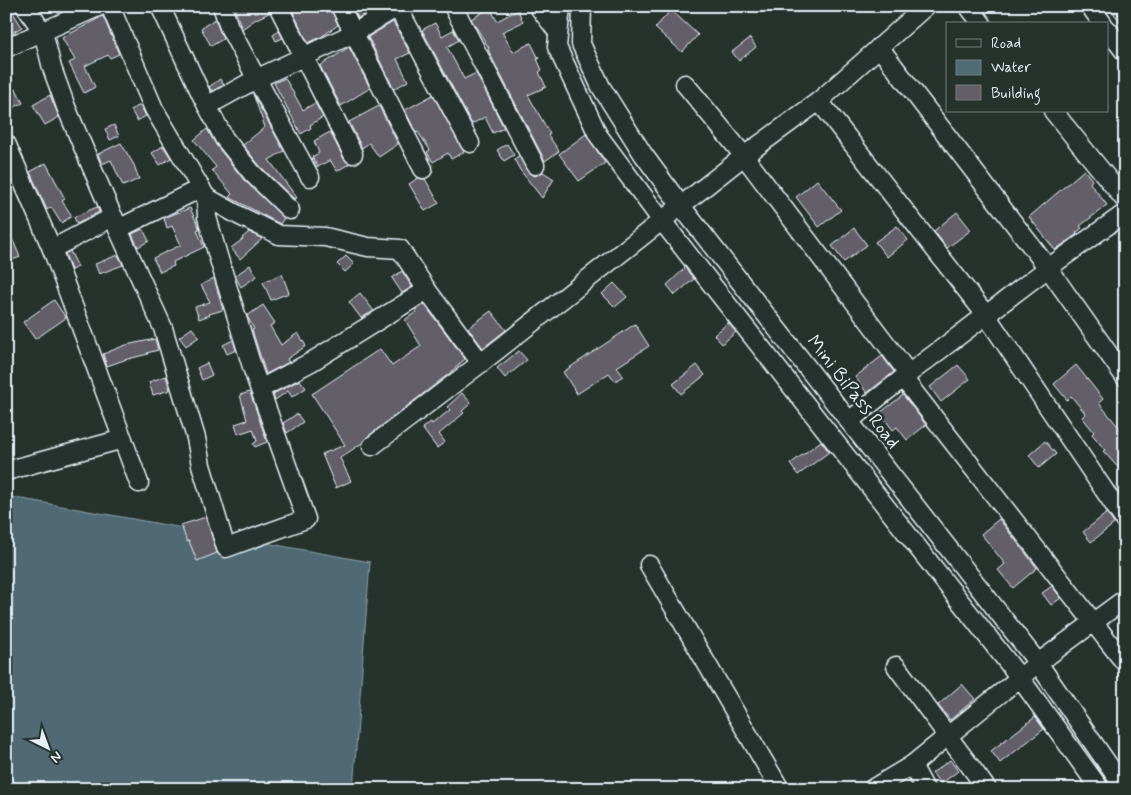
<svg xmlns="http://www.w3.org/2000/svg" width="1131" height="795" font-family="Mynerve,sans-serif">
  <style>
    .water { fill: #4f6b75; stroke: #8ca1a9 }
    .building { fill: #645e67; stroke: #e8f1f8 }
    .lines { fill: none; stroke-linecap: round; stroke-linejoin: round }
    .minor-casing { stroke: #e8f1f8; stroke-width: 21 }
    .minor { stroke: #26332d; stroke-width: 18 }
    .labels { text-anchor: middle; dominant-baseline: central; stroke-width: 5; stroke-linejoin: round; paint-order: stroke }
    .street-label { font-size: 19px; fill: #e8f1f8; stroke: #26332d }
  </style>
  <rect width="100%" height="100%" fill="#26332d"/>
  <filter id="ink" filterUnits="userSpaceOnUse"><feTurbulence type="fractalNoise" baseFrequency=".02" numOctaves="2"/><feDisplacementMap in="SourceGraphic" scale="10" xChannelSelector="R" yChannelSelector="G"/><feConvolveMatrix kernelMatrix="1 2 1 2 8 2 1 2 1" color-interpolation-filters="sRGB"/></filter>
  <g filter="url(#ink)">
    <polygon class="water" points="6,496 370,562 353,789 6,789"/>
    <g class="building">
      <polygon points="6,6 9,6 22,27 6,36"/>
      <polygon points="242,6 268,6 269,13 256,19 242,29 235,10"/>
      <polygon points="290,6 330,6 338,25 321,37 308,43"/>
      <polygon points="352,6 378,6 358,18"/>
      <polygon points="1108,6 1125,6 1125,28"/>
      <polygon points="490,8 497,21 518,10 523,22 502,32 513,52 531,43 539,59 537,59 542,70 539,72 546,87 528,95 550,134 548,135 559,151 545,161 493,60 488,49 489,48 471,19"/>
      <polygon points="671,10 698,35 682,52 655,28"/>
      <polygon points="103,16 119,54 110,58 108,55 85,66 95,87 84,93 69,63 75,60 62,38"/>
      <polygon points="215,19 223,39 211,46 201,28"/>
      <polygon points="393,22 410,53 397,59 408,81 394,89 368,37"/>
      <polygon points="435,23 442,36 453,30 459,40 447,47 464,79 476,73 504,128 493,133 485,117 472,124 422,30"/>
      <polygon points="279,31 283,38 276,41 273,35"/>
      <polygon points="750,38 756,47 739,61 732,52"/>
      <polygon points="349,47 370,88 341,106 320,66"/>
      <polygon points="285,78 303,110 315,103 323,117 310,125 311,128 301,134 274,83"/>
      <polygon points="220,79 224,85 212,91 209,87"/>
      <polygon points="16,89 23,103 6,111 6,94"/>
      <polygon points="253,94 284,151 269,160 297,198 294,199 260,166 243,145 265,127"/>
      <polygon points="50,95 59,117 45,125 33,105"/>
      <polygon points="433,95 464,152 451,159 448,153 433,162 427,152 430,150 418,132 416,133 405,110"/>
      <polygon points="140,105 146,116 137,121 131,110"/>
      <polygon points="379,106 398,144 379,157 369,143 362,148 349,122"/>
      <polygon points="114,125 119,136 110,140 105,129"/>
      <polygon points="207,129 216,145 244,180 284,218 280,224 229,197 232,194 212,170 216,167 194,140"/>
      <polygon points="330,132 344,159 349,164 337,171 330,160 318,167 312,157 319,153 314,141"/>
      <polygon points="586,134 605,163 579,181 559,154"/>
      <polygon points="121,143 134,165 139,179 123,186 111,160 102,164 98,154"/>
      <polygon points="507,144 514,155 504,161 497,150"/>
      <polygon points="163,146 171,158 160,165 152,153"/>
      <polygon points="519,156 530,174 535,176 543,172 554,179 542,198 520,170 514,159"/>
      <polygon points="46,163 65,199 62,201 72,216 61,223 51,207 47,210 30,172"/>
      <polygon points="1084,170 1092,180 1090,183 1107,205 1080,226 1082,228 1076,233 1077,234 1055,250 1029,217"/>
      <polygon points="418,178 425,179 439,203 425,211 409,184"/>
      <polygon points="817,180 841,210 819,227 796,197"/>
      <polygon points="97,207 99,212 77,224 74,217"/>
      <polygon points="190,208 199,227 199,229 197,230 204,247 173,262 174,266 160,272 153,258 181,245 172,226 167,228 164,218"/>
      <polygon points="957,212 971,230 947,248 934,231"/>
      <polygon points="6,224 20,257 10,261 6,251"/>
      <polygon points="897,226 908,240 887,257 875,242"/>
      <polygon points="854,228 867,245 844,262 832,246"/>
      <polygon points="143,229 149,241 138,247 132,234"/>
      <polygon points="249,232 262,239 240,259 231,248 243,239 242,238"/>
      <polygon points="70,251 78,267 71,270 65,254"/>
      <polygon points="118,255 123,265 99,274 95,264"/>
      <polygon points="346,256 354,264 345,272 337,264"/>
      <polygon points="250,265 257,276 241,287 235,276"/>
      <polygon points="685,268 694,279 675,295 667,285"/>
      <polygon points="402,271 412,287 402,293 392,278"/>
      <polygon points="282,274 289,293 271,300 263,282"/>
      <polygon points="214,278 223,310 209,314 210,315 199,319 195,307 210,302 201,285"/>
      <polygon points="614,283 627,297 615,307 602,294"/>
      <polygon points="360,293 374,311 361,318 349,302"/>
      <polygon points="54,300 66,318 35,339 23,322"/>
      <polygon points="424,304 465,359 450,373 366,438 362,443 340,458 351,481 336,488 322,454 345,445 312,394 380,349 392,366 421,346 405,320 416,312 415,310"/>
      <polygon points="263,305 275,323 270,326 281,345 298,333 306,346 287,359 289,362 266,374 252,330 254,329 247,316"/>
      <polygon points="491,311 506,330 483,348 468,328"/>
      <polygon points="728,323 736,332 722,344 714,335"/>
      <polygon points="635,324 649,346 617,367 623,376 615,381 609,373 577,394 563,372"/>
      <polygon points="192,328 199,337 186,346 179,337"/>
      <polygon points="155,339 158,350 147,353 148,354 124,360 107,366 103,354 126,345"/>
      <polygon points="233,340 236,350 227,354 223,345"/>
      <polygon points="519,351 527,360 505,378 497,368"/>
      <polygon points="882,356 894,372 867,393 855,377"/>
      <polygon points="207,363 212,375 202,380 197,368"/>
      <polygon points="697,365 705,375 681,394 673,384"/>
      <polygon points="958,365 970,379 941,402 930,387"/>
      <polygon points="1076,365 1103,399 1099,403 1125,435 1125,475 1103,451 1105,450 1092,434 1094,432 1082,417 1086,414 1071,396 1067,400 1054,384"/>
      <polygon points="166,376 170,390 153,395 149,382"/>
      <polygon points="300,380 306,388 292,397 288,391 275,400 273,394"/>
      <polygon points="250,392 267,442 255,447 253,444 257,441 253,429 238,434 235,424 247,420 240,395"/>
      <polygon points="462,393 471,403 462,411 464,413 439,434 445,442 437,448 422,428 431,422 432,424 450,410 447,407"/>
      <polygon points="903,395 926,425 907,440 897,427 893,430 880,413"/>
      <polygon points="297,414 303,422 287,433 283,423"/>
      <polygon points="821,441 829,452 798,475 790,464"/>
      <polygon points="1045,441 1056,454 1039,468 1029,455"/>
      <polygon points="1107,513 1114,524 1091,542 1083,532"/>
      <polygon points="206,517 217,553 197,561 189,541 187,542 181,525"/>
      <polygon points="999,519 1037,568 1013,588 998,570 1005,564 981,534"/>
      <polygon points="1052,586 1061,598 1051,605 1042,593"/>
      <polygon points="962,684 975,699 950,720 938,705"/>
      <polygon points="1035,717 1044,729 1000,763 991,751"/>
      <polygon points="950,760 958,771 941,784 932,773"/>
    </g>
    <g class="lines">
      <defs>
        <g id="minor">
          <polyline points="110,6 154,109 206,197 207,217 218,256 253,370 306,519 226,548 201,465 196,438 163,328 118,229"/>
          <polyline points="160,6 202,96 224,138 252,173 290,210"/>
          <polyline points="222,6 229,27 253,72 310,177"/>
          <polyline points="278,6 353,154"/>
          <polyline points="340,6 423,169"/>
          <polyline points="397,6 470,143"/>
          <polyline points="453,6 535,165"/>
          <polyline points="538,6 557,31"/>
          <polyline points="561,6 557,47 598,135 662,221 1020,678 1100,789"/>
          <polyline points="582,6 581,44 601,87 643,154 681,206 1038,663 1125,789"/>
          <polyline points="968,6 982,24"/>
          <polyline points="1090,6 1103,24"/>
          <polyline points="1107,29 1125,52"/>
          <polyline points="879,47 1048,268 1125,377"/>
          <polyline points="6,48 100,6"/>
          <polyline points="685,84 744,156 909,374"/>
          <polyline points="819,101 986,315 1125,521"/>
          <polyline points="207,106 256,79 354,33 399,6"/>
          <polyline points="1053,111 1125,200"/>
          <polyline points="6,143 52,249 113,217 66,107 52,68 43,32 25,6"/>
          <polyline points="206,197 240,216 279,235 325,237 368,247 400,249 427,290 481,363 372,446"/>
          <polyline points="1125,213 1048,268 903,378 1125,663"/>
          <polyline points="114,218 118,229 201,188"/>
          <polyline points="52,249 139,483"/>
          <polyline points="481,363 744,156 819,101 926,6"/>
          <polyline points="260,389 311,362 427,290"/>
          <polyline points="849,421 903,378"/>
          <polyline points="6,471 123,439"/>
          <polyline points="649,565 780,789"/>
          <polyline points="896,666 987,789"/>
          <polyline points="912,765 925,789"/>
          <polyline points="872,789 912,765 1038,663 1125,599"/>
        </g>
      </defs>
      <use href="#minor" class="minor-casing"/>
      <use href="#minor" class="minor"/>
    </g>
  </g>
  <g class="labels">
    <g class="street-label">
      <text transform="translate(853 392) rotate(52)">Mini BiPass Road</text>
    </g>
  </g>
  <rect width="1131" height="795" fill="none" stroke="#26332d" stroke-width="25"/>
  <rect x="12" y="12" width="1106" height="770" fill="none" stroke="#e8f1f8" stroke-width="2" filter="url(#ink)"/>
  <rect x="946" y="22" width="162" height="90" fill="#26332d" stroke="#747f7e"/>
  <rect x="956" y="39" width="25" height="8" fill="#26332d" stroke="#747f7e"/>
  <text x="991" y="48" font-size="15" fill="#e8f1f8">Road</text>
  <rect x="956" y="60" width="25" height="15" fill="#4f6b75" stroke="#747f7e"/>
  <text x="991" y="72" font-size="15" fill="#e8f1f8">Water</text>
  <rect x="956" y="85" width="25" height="15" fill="#645e67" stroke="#747f7e"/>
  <text x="991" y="98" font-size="15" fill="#e8f1f8">Building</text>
  <g transform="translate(48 748) rotate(138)" stroke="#26332d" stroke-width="4" paint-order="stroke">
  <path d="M0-4L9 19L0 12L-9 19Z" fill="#e8f1f8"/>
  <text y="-8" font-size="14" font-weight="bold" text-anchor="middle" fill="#e8f1f8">N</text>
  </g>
</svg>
